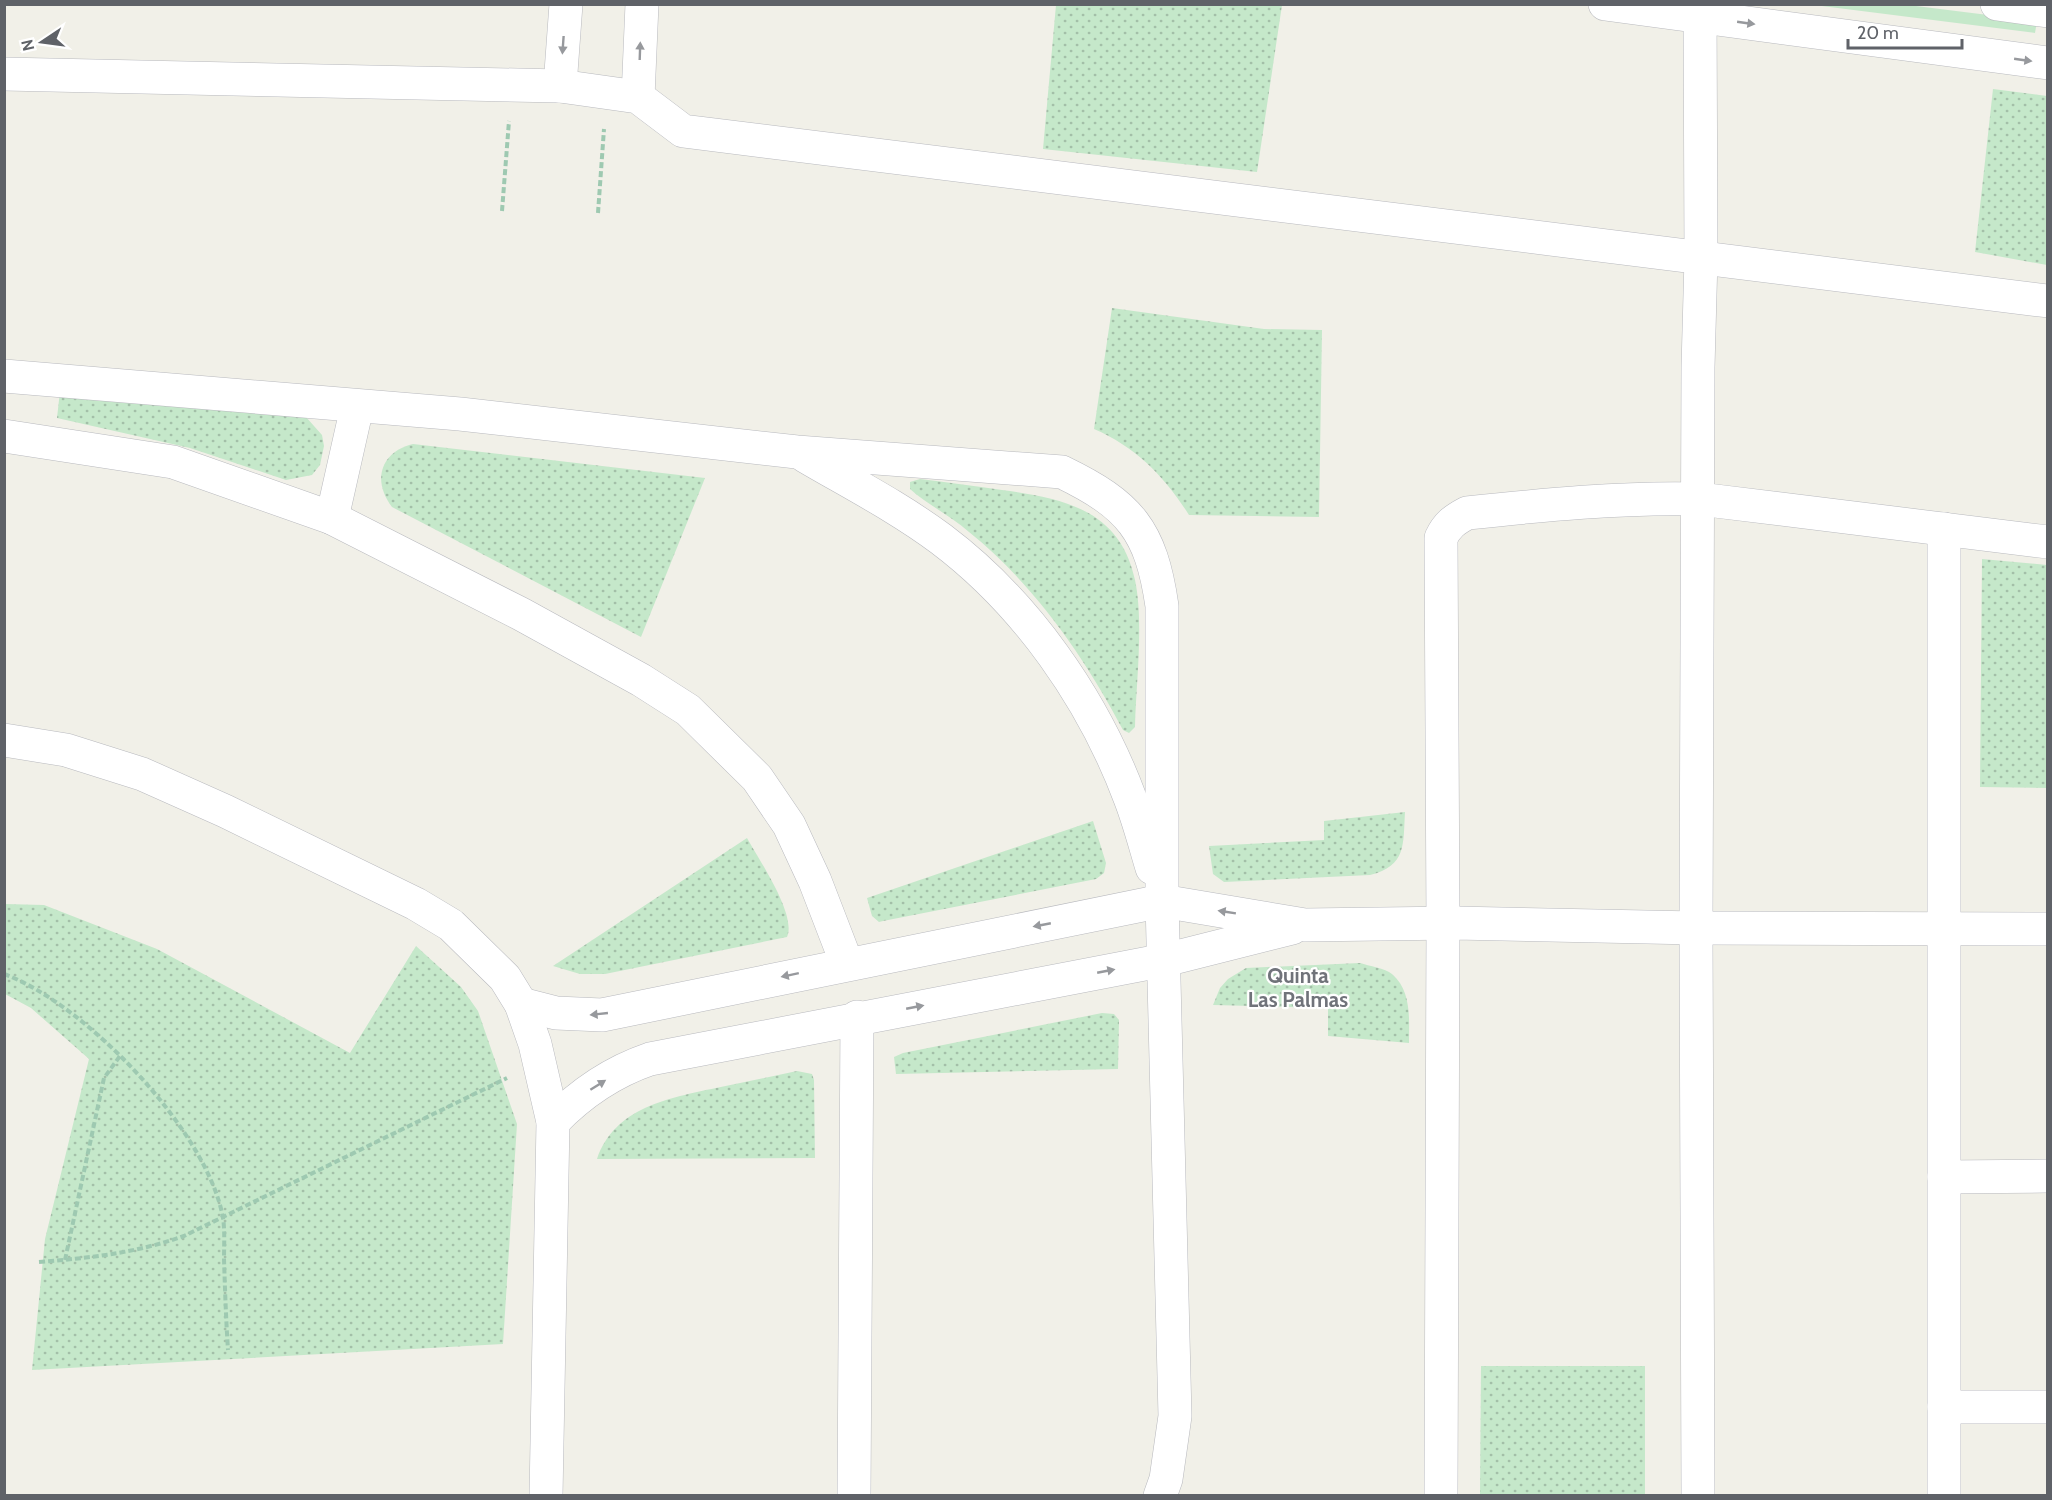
<svg xmlns="http://www.w3.org/2000/svg" width="2052" height="1500" font-family="Cabin,sans-serif">
  <style>
    .grass { fill: #c5e8ca }
    .park { fill: url(#park-dots) }
    .lines { fill: none; stroke-linecap: round; stroke-linejoin: round }
    .minor-casing { stroke: #b8b9be; stroke-width: 34 }
    .path { stroke: #9ec9b1; stroke-width: 4; stroke-dasharray: 6 3; stroke-linecap: butt }
    .minor { stroke: #fff; stroke-width: 33 }
    .oneway { fill: #97999d }
    .labels { text-anchor: middle; dominant-baseline: central; stroke-width: 4.5; stroke-linejoin: round; paint-order: stroke }
    .neighbourhood-label { font-size: 21px; font-weight: bold; fill: #70737a; stroke: #fff }
  </style>
  <defs>
    <pattern id="park-dots" width="8" height="8" patternUnits="userSpaceOnUse" patternTransform="scale(1.5)"><rect width="8" height="8" fill="#c5e8ca"/><path d="M2 2h.1M6 6h.1" fill="none" stroke="#a3bfa8" stroke-width="1.8" stroke-linecap="round"/></pattern>
  </defs>
  <rect width="100%" height="100%" fill="#f1f0e8"/>
  <polygon class="grass" points="1814,5 1908,5 2037,21 2035,33"/>
  <g class="park">
    <polygon points="1056,5 1282,5 1257,172 1043,149"/>
    <polygon points="1993,89 2047,96 2047,265 1975,252"/>
    <path d="M 1112,308 L 1264,329 L 1322,330 L 1319,517 L 1189,515 C 1165,477 1136,447 1094,429 Z"/>
    <polygon points="60,391 306,417 322,435 324,446 320,465 312,475 286,480 190,448 57,418"/>
    <path d="M 413,444 L 705,478 L 641,637 L 392,507 C 372,481 380,452 413,444 Z"/>
    <path d="M 920,479 C 947,482 974,486 1002,490 C 1062,498 1120,509 1135,580 C 1144,622 1136,683 1135,727 L 1129,733 L 1123,730 C 1086,659 1033,583 969,532 C 951,516 928,505 910,489 L 910,482 Z"/>
    <polygon points="1982,559 2047,565 2047,788 1980,787"/>
    <path d="M 1405,812 C 1403,844 1407,866 1370,875 L 1224,882 L 1213,874 L 1209,846 L 1324,840 L 1324,821 Z"/>
    <polygon points="1093,821 1106,863 1104,873 1096,879 883,921 879,922 872,916 867,898"/>
    <path d="M 747,838 C 759,860 797,915 787,937 L 605,974 L 580,974 L 553,966 Z"/>
    <polygon points="5,904 44,905 157,949 350,1053 416,946 461,987 478,1011 517,1124 503,1344 32,1370 45,1239 89,1059 31,1008 5,994"/>
    <path d="M 1360,963 C 1369,966 1385,968 1392,974 C 1412,991 1409,1020 1409,1043 L 1328,1036 L 1328,1008 L 1213,1005 L 1220,988 L 1228,979 L 1246,968 Z"/>
    <polygon points="1102,1013 1114,1014 1119,1020 1118,1069 896,1074 894,1057 903,1053"/>
    <path d="M 797,1071 L 812,1074 L 814,1080 L 815,1158 L 597,1159 C 615,1107 669,1098 716,1088 C 743,1082 770,1077 797,1071 Z"/>
    <polygon points="1481,1366 1645,1366 1645,1495 1480,1495"/>
  </g>
  <g class="lines">
    <defs>
      <g id="minor">
        <polyline points="1605,4 2048,63"/>
        <polyline points="1997,4 2048,11"/>
        <polyline points="4,74 560,86 638,97 683,131 2048,301"/>
        <polyline points="560,86 566,4"/>
        <polyline points="638,97 642,4"/>
        <path d="M 4,376 L 460,414 L 797,452 L 1062,472 C 1130,505 1151,530 1162,606 L 1162,901 L 1175,1416 L 1166,1479 L 1160,1496"/>
        <polyline points="4,436 173,462 332,518 521,614 641,680 688,710 757,778 789,825 815,881 847,964"/>
        <path d="M 805,456 C 851,483 898,507 941,539 C 1026,603 1093,699 1130,798 C 1139,821 1145,845 1152,868"/>
        <polyline points="332,518 357,407"/>
        <polyline points="1944,529 1944,1496"/>
        <polyline points="4,740 66,750 142,774 225,811 416,904 451,925 505,978 521,1004 535,1044 553,1122 546,1496"/>
        <polyline points="521,1004 556,1013 602,1015 1162,901 1305,925 1455,923 1696,928 2048,929"/>
        <path d="M 553,1122 C 581,1093 612,1072 650,1059 L 1165,960 L 1292,928"/>
        <polyline points="1944,1177 2048,1176"/>
        <polyline points="1944,1407 2048,1407"/>
        <polyline points="854,1496 857,1017"/>
        <path d="M 1441,1496 L 1443,923 L 1441,538 C 1447,525 1454,520 1467,513 C 1544,505 1621,497 1699,499 L 2048,542"/>
        <polyline points="1698,1496 1696,928 1698,367 1701,258 1700,4"/>
      </g>
    </defs>
    <use href="#minor" class="minor-casing"/>
    <g class="path">
      <polyline points="502,211 509,121"/>
      <polyline points="598,213 604,129"/>
      <path d="M 4,974 C 86,1004 208,1132 223,1218 C 225,1231 224,1246 224,1259 C 225,1290 226,1320 228,1350"/>
      <polyline points="65,1260 104,1078 120,1056"/>
      <path d="M 39,1262 C 90,1258 136,1253 184,1236 L 507,1078"/>
    </g>
    <use href="#minor" class="minor"/>
  </g>
  <defs><path id="oneway-solid" d="M-6-.8H1V-3.2L6.5 0L1 3.2V.8H-6Z" transform="scale(1.5)"/></defs>
  <g class="oneway">
    <use href="#oneway-solid" transform="translate(1746 23) rotate(8)"/>
    <use href="#oneway-solid" transform="translate(563 45) rotate(94)"/>
    <use href="#oneway-solid" transform="translate(640 51) rotate(-88)"/>
    <use href="#oneway-solid" transform="translate(2023 60) rotate(8)"/>
    <use href="#oneway-solid" transform="translate(1227 912) rotate(-171)"/>
    <use href="#oneway-solid" transform="translate(1042 925) rotate(169)"/>
    <use href="#oneway-solid" transform="translate(1106 971) rotate(-11)"/>
    <use href="#oneway-solid" transform="translate(790 975) rotate(168)"/>
    <use href="#oneway-solid" transform="translate(915 1007) rotate(-11)"/>
    <use href="#oneway-solid" transform="translate(599 1014) rotate(174)"/>
    <use href="#oneway-solid" transform="translate(598 1085) rotate(-32)"/>
  </g>
  <g class="labels">
    <g class="neighbourhood-label">
      <text x="1298" y="975">Quinta<tspan x="1298" dy="24">Las Palmas</tspan></text>
    </g>
  </g>
  <rect width="2052" height="1500" fill="none" stroke="#5f6268" stroke-width="12"/>
  <g transform="translate(42 42) rotate(257)" stroke="#ffffff" stroke-width="4.5" paint-order="stroke">
  <path d="M0-4.5L10 22L0 15L-10 22Z" fill="#5f6268"/>
  <text y="-9" font-size="16" font-weight="bold" text-anchor="middle" fill="#5f6268">N</text>
  </g>
  <path d="M1848 39v9h114v-9" fill="none" stroke="#5f6268" stroke-width="3"/>
  <text x="1857" y="39" font-size="18" fill="#5f6268" stroke="#ffffff" stroke-width="4.5" paint-order="stroke">20 m</text>
</svg>
